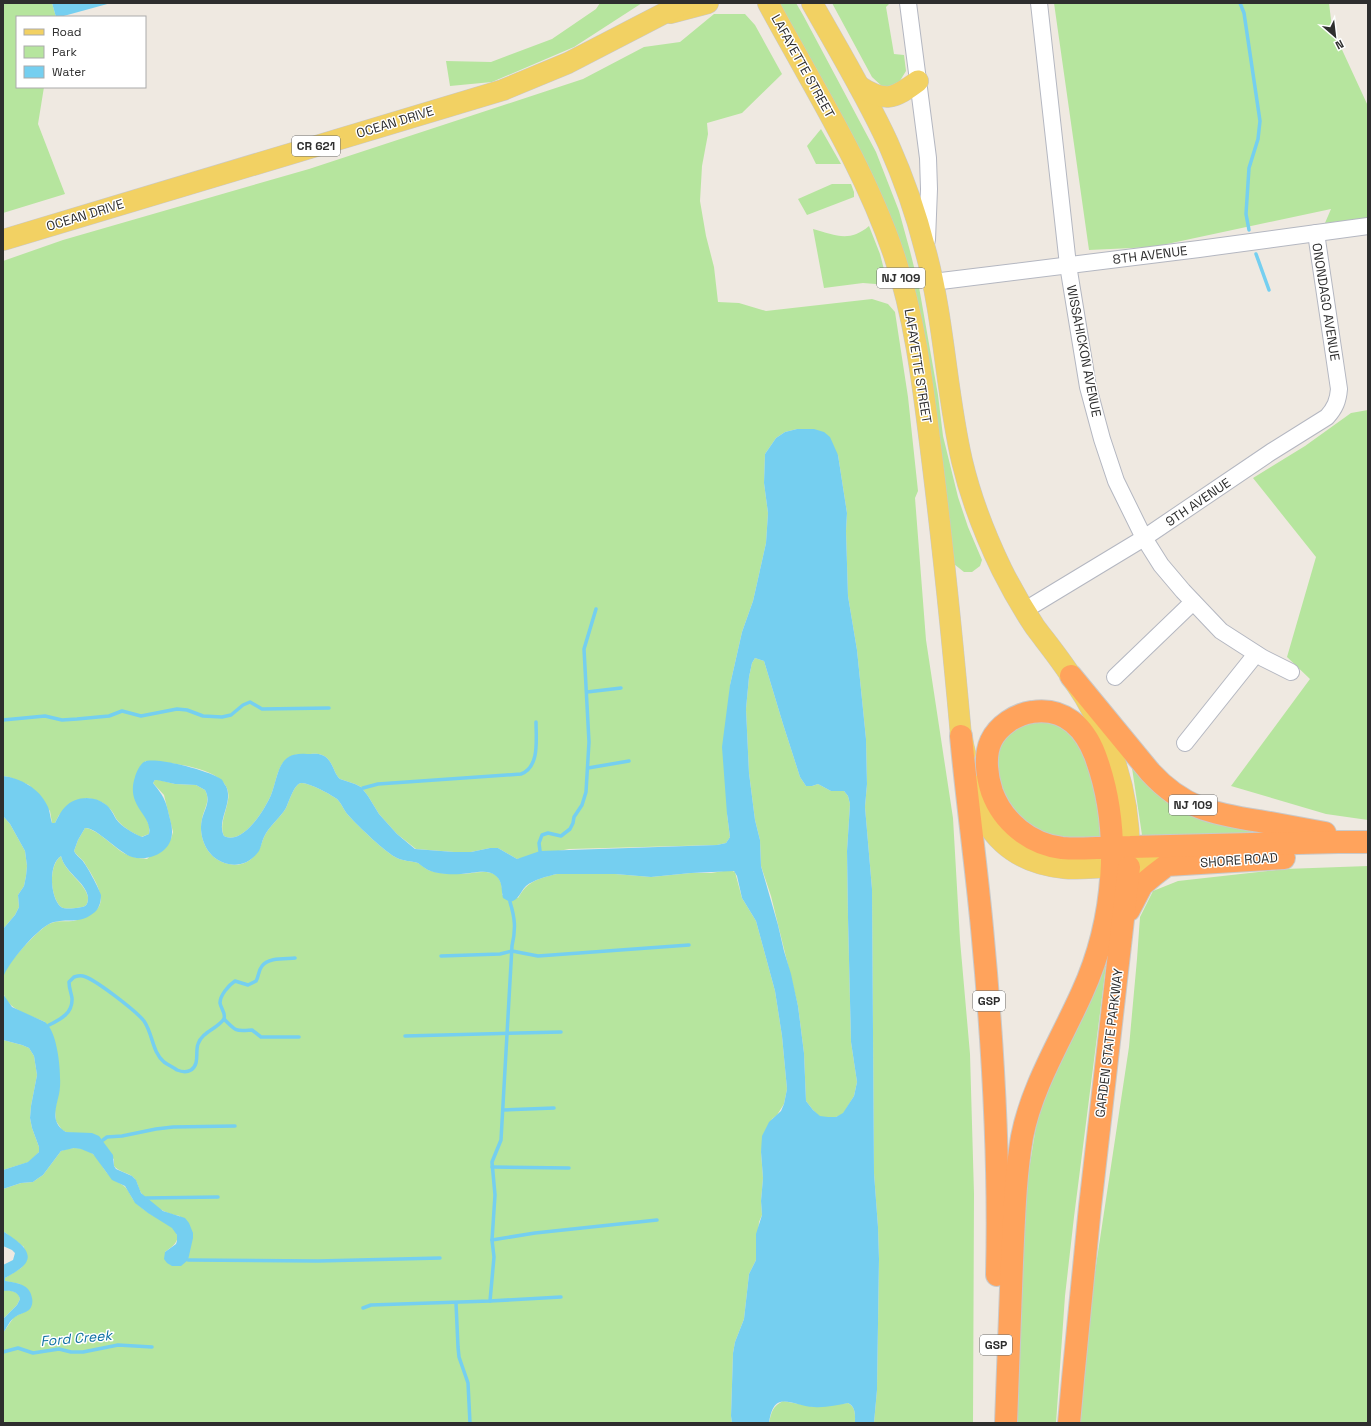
<svg xmlns="http://www.w3.org/2000/svg" width="1371" height="1426" font-family="'Space Grotesk',sans-serif">
  <style>
    .green { fill: #b6e59e }
    .water { fill: #75cff0; fill-rule: evenodd }
    .lines { fill: none; stroke-linecap: round; stroke-linejoin: round }
    .stream { stroke: #75cff0; stroke-width: 3.5 }
    .minor-casing { stroke: #b4b7c1; stroke-width: 18 }
    .major-casing { stroke: #c9c9c9; stroke-width: 22 }
    .highway-casing { stroke: #c9c9c9; stroke-width: 24 }
    .minor { stroke: #fff; stroke-width: 16 }
    .major { stroke: #f2d163; stroke-width: 21 }
    .highway { stroke: #ffa35c; stroke-width: 22 }
    .labels { text-anchor: middle; dominant-baseline: central; stroke-width: 3; stroke-linejoin: round; paint-order: stroke }
    .shield { fill: #fff; stroke: #6d6d6d; stroke-width: 1 }
    .shield-label { font-size: 12px; font-weight: bold; fill: #2e2e2e }
    .street-label { font-size: 13px; fill: #2e2e2e; stroke: #fff }
    .water-label { font-size: 14px; font-style: italic; fill: #0d6fa3; stroke: #fff }
  </style>
  <rect width="100%" height="100%" fill="#efe9e1"/>
  <g class="green">
    <polygon points="3,3 52,3 56,17 17,17 17,87 44,87 38,124 65,194 3,213"/>
    <polygon points="600,3 642,3 574,47 492,82 450,86 446,61 491,62 552,39 596,9"/>
    <polygon points="778,3 796,3 803,15 876,152 899,211 910,251 919,287 938,395 943,436 958,497 968,527 982,560 980,566 972,572 964,572 954,564 922,330"/>
    <polygon points="832,3 890,3 886,7 894,54 904,55 906,71 898,84 885,89 872,77"/>
    <polygon points="1054,3 1329,3 1332,28 1368,106 1368,218 1325,223 1331,209 1153,247 1089,250"/>
    <path d="M 714,14 L 745,14 L 755,25 L 782,74 L 742,113 L 707,123 L 708,134 L 702,166 L 700,201 L 706,236 L 714,267 L 718,302 L 739,303 L 766,311 L 872,299 L 888,304 L 895,312 L 908,397 L 918,491 L 915,498 L 926,640 L 953,818 L 960,940 L 970,1054 L 974,1194 L 973,1423 L 874,1423 L 877,1390 L 879,1259 L 878,1227 L 874,1173 L 872,889 L 865,807 L 867,784 L 866,739 L 857,650 L 848,596 L 846,531 L 847,513 L 838,455 L 797,429 L 785,432 L 776,438 L 765,454 L 764,483 L 768,513 L 766,543 L 753,601 L 742,632 L 730,685 L 727,814 L 730,837 L 726,843 L 717,845 L 569,849 L 517,859 L 498,848 L 490,848 L 471,852 L 454,852 L 416,849 L 397,834 L 379,814 L 368,796 L 361,787 L 355,784 L 340,779 C 333,773 333,759 322,755 C 318,753 311,754 307,754 C 277,752 279,775 271,795 C 265,809 243,846 224,836 C 219,826 226,812 228,800 C 235,767 167,762 145,761 L 147,821 L 149,825 L 149,834 L 141,837 C 133,833 124,828 118,821 C 115,818 114,813 111,810 C 105,802 96,799 86,798 L 59,815 L 55,823 L 52,823 L 50,811 L 29,785 L 9,777 L 3,776 L 3,261 L 63,240 L 309,169 L 583,79 L 644,47 L 680,42 Z"/>
    <polygon points="821,129 841,164 816,164 807,146"/>
    <polygon points="832,184 851,184 854,192 854,197 807,215 798,199"/>
    <path d="M 869,226 L 880,254 L 888,285 L 863,283 L 824,288 L 813,229 C 835,235 849,243 869,226 Z"/>
    <polygon points="1368,410 1368,820 1326,814 1231,786 1310,679 1287,657 1316,557 1253,478 1305,446 1351,413"/>
    <polygon points="755,658 764,661 783,724 800,777 806,786 812,786 818,784 831,791 844,791 848,796 850,804 847,851 848,918 851,1042 857,1082 854,1096 843,1114 836,1117 820,1117 813,1110 806,1101 804,1053 798,1006 771,896 761,866 760,840 755,820 749,773 746,709 749,677 752,663"/>
    <polygon points="1047,718 1079,738 1092,768 1103,840 1046,838 1011,814 994,780 999,742 1025,720"/>
    <polygon points="1132,768 1166,800 1271,833 1153,838 1142,835"/>
    <path d="M 155,780 L 159,780 L 175,784 L 196,785 L 205,790 C 211,801 204,808 202,819 C 198,835 206,856 222,862 C 237,868 250,864 258,851 C 261,847 262,841 264,837 C 269,826 280,818 286,808 C 289,802 294,784 301,783 C 308,782 332,795 337,799 C 342,804 344,811 349,816 C 358,826 386,853 397,858 C 403,861 411,861 418,863 C 422,865 424,868 428,870 C 437,873 448,874 458,874 C 469,875 483,869 494,874 C 501,878 503,888 502,895 L 518,898 C 520,895 522,891 525,888 C 532,880 547,876 557,874 L 615,874 L 651,877 L 691,873 L 711,873 L 730,870 L 735,872 L 742,898 L 756,921 L 775,991 L 782,1036 L 787,1089 L 784,1104 L 777,1115 L 772,1119 L 761,1152 L 763,1178 L 761,1201 L 762,1215 L 759,1222 L 756,1260 L 749,1274 L 744,1319 L 735,1342 L 733,1353 L 731,1416 L 732,1423 L 3,1423 L 3,1333 L 14,1317 L 28,1310 L 20,1284 L 5,1281 L 5,1278 L 21,1268 L 25,1263 L 24,1247 L 3,1231 L 3,1189 L 21,1183 L 33,1182 L 37,1179 L 43,1175 L 61,1151 C 71,1147 80,1147 90,1152 C 99,1157 101,1166 107,1173 C 113,1180 118,1182 124,1186 C 130,1191 131,1199 137,1204 C 141,1207 144,1210 149,1213 C 157,1219 175,1224 177,1235 C 179,1243 171,1247 165,1252 L 180,1266 L 180,1216 C 166,1214 151,1206 142,1194 C 138,1189 138,1181 133,1177 C 127,1172 119,1172 114,1166 L 114,1159 L 73,1133 L 66,1132 L 62,1130 L 56,1121 L 55,1110 L 60,1085 L 45,1022 C 34,1017 16,1012 8,1002 C 2,995 1,982 4,973 C 10,960 37,931 49,924 C 57,920 65,922 73,921 C 77,921 94,912 97,909 C 98,908 100,905 100,904 C 104,892 90,872 84,862 C 81,858 77,856 74,851 L 78,840 L 85,828 C 95,828 113,846 122,852 C 130,857 138,858 147,859 L 171,839 L 173,832 L 164,795 L 153,783 Z"/>
    <polygon points="3,816 10,824 25,851 27,866 26,876 24,886 18,895 19,907 15,915 3,929"/>
    <path d="M 61,856 C 65,873 84,881 88,897 C 88,900 88,904 85,906 C 81,908 65,910 61,907 C 50,897 48,865 61,856 Z"/>
    <polygon points="1368,866 1368,1423 1080,1423 1090,1305 1129,1047 1137,959 1140,917 1153,891 1178,881 1285,869"/>
    <polygon points="1101,965 1106,966 1074,1217 1065,1296 1056,1423 1015,1423 1017,1324 1028,1176 1038,1114"/>
    <polygon points="3,1040 22,1045 29,1048 34,1056 37,1075 31,1106 30,1118 32,1128 39,1147 39,1152 29,1162 3,1170"/>
    <path d="M 6,1290 C 13,1291 19,1292 20,1299 L 17,1305 L 3,1319 L 3,1291 Z"/>
    <path d="M 783,1401 L 815,1407 L 848,1403 C 856,1407 855,1415 855,1423 L 769,1423 C 771,1412 773,1406 783,1401 Z"/>
  </g>
  <g class="water">
    <polygon points="52,3 111,3 60,17 56,17"/>
    <path d="M 797,429 L 814,429 L 824,432 L 830,437 L 838,455 L 847,513 L 846,531 L 848,596 L 857,650 L 866,739 L 867,784 L 865,807 L 872,889 L 874,1173 L 878,1227 L 879,1259 L 877,1390 L 874,1423 L 855,1423 C 855,1415 856,1407 848,1403 C 837,1405 825,1408 814,1407 C 791,1406 774,1388 769,1423 L 732,1423 L 731,1416 L 733,1353 L 735,1342 L 744,1319 L 749,1274 L 756,1260 L 756,1234 L 762,1215 L 761,1201 L 763,1178 L 761,1152 L 762,1136 L 769,1122 L 781,1111 L 784,1104 L 787,1089 L 782,1036 L 775,991 L 756,921 L 742,898 L 737,876 L 734,871 L 691,873 L 651,877 L 615,874 L 557,874 C 548,876 533,880 526,886 C 520,892 519,900 510,902 L 503,898 C 501,890 503,882 496,876 C 488,868 471,874 461,874 C 451,875 437,874 428,870 C 424,868 421,865 418,863 C 411,861 403,861 397,858 C 386,853 358,826 349,816 C 344,811 342,804 337,799 C 332,795 308,782 301,783 C 294,784 289,802 286,808 C 280,818 269,826 264,837 C 262,841 261,847 259,851 C 250,864 236,868 222,862 C 206,856 198,835 202,819 C 205,808 211,801 205,790 L 196,785 L 175,784 L 157,780 L 155,780 L 153,783 C 165,798 166,801 170,819 C 171,823 172,827 172,831 C 173,852 149,862 132,857 C 118,852 96,827 85,828 L 78,840 L 74,851 C 76,855 79,857 82,860 C 87,866 99,888 101,895 C 101,902 99,908 95,912 C 78,926 68,917 51,923 C 37,929 7,964 3,978 L 3,929 L 15,915 L 19,907 L 18,895 L 24,886 L 26,876 L 27,866 L 25,851 L 10,824 L 3,816 L 3,776 C 20,778 39,788 47,805 C 50,810 50,817 52,823 L 55,823 C 58,817 61,811 65,807 C 75,796 94,795 105,804 C 111,808 113,814 116,819 C 122,827 133,833 142,837 L 149,834 C 153,815 125,807 135,777 C 136,773 140,764 144,762 C 155,756 210,771 221,779 C 223,780 224,784 226,786 C 234,803 216,820 224,836 C 243,846 265,809 271,795 C 279,775 277,751 307,754 C 311,754 318,753 322,755 C 333,759 333,773 340,779 L 355,784 L 361,787 L 368,796 L 379,814 L 397,834 L 415,849 L 454,852 L 471,852 L 490,848 L 498,848 L 517,859 L 540,851 L 717,845 L 726,843 L 730,837 L 727,814 L 722,747 L 730,685 L 742,632 L 753,601 L 766,543 L 768,513 L 764,483 L 765,454 L 776,438 L 785,432 ZM 755,658 L 764,661 L 783,724 L 800,777 L 806,786 L 812,786 L 818,784 L 831,791 L 844,791 L 848,796 L 850,804 L 847,851 L 848,918 L 851,1042 L 857,1082 L 854,1096 L 843,1113 L 836,1117 L 828,1117 L 820,1116 L 813,1110 L 806,1101 L 804,1053 L 798,1006 L 791,974 L 784,951 L 778,925 L 761,866 L 760,840 L 755,820 L 749,773 L 746,709 L 749,677 L 752,663 ZM 61,856 C 65,873 85,881 88,897 C 88,900 88,904 85,906 C 81,908 65,910 61,907 C 50,898 48,864 61,856 Z"/>
    <path d="M 3,994 L 12,1007 L 45,1022 C 58,1032 61,1072 60,1087 C 59,1103 47,1121 66,1132 L 92,1133 L 99,1136 L 113,1155 L 114,1166 L 116,1169 L 132,1176 L 136,1180 L 141,1193 L 163,1211 L 185,1218 L 189,1223 L 193,1233 L 193,1238 L 188,1260 L 181,1266 L 172,1266 L 167,1263 L 164,1259 L 165,1252 L 176,1244 L 177,1241 L 177,1235 L 172,1228 L 148,1213 L 135,1203 L 125,1186 L 112,1180 L 93,1154 L 81,1149 L 74,1148 L 61,1151 L 43,1175 L 37,1179 L 33,1182 L 21,1183 L 3,1189 L 3,1170 L 28,1162 L 39,1152 L 39,1147 L 32,1128 L 30,1118 L 31,1106 L 37,1075 L 34,1056 L 29,1048 L 22,1045 L 3,1040 Z"/>
    <path d="M 3,1231 C 14,1239 40,1253 21,1268 C 16,1272 10,1275 5,1278 L 5,1281 C 17,1283 30,1284 32,1298 C 33,1302 32,1307 29,1310 C 25,1313 19,1314 15,1317 C 9,1321 7,1328 3,1333 L 3,1319 L 17,1305 L 20,1299 C 18,1291 10,1290 3,1291 L 3,1265 L 13,1260 L 15,1253 L 12,1250 L 3,1246 Z"/>
  </g>
  <g class="lines">
    <g class="stream">
      <polyline points="1240,3 1244,13 1260,121 1258,139 1249,168 1246,214 1249,230"/>
      <polyline points="1256,254 1269,290"/>
      <polyline points="587,692 621,688"/>
      <polyline points="3,720 45,716 62,720 77,719 109,716 122,711 141,716 177,709 187,710 203,716 222,717 231,715 243,705 250,702 262,709 329,708"/>
      <polyline points="588,768 629,761"/>
      <path d="M 363,788 L 378,784 L 521,774 C 540,767 536,739 536,722"/>
      <polyline points="540,851 539,843 542,835 548,833 561,836 570,829 573,823 574,817 582,805 586,792 589,742 584,649 596,609"/>
      <polyline points="441,956 500,954 512,951 538,956 689,945"/>
      <path d="M 295,958 C 286,959 268,957 262,966 C 258,971 259,976 256,981 L 248,985 L 235,981 C 229,985 220,995 220,1003 C 221,1009 226,1013 224,1019 C 237,1032 235,1031 252,1030 L 261,1037 L 299,1037"/>
      <path d="M 49,1025 C 61,1019 73,1013 72,998 C 71,992 69,988 69,982 L 74,977 C 77,976 80,975 83,976 C 95,979 136,1011 144,1021 C 153,1034 152,1052 164,1062 C 168,1065 173,1067 177,1070 C 182,1072 186,1073 191,1070 C 200,1064 195,1052 198,1044 C 202,1032 217,1029 224,1019"/>
      <polyline points="405,1036 561,1032"/>
      <polyline points="503,1110 554,1108"/>
      <polyline points="103,1140 107,1137 122,1136 156,1129 173,1127 235,1126"/>
      <polyline points="492,1167 569,1168"/>
      <polyline points="146,1198 218,1197"/>
      <polyline points="492,1240 535,1233 657,1220"/>
      <polyline points="188,1260 318,1261 440,1258"/>
      <path d="M 490,1301 L 494,1257 L 492,1240 L 495,1195 L 492,1162 L 501,1140 L 512,946 C 516,929 515,918 510,902"/>
      <polyline points="456,1303 458,1347 459,1357 468,1383 470,1423"/>
      <polyline points="363,1308 371,1305 490,1301 561,1297"/>
      <polyline points="3,1352 18,1348 33,1353 59,1349 71,1352 83,1352 118,1345 152,1347"/>
    </g>
    <defs>
      <g id="minor">
        <polyline points="908,3 928,158 929,189 927,240"/>
        <polyline points="1039,3 1068,265 1088,387 1102,439 1116,481 1144,538 1161,565 1183,591 1221,631 1263,658 1291,672"/>
        <polyline points="933,282 1199,249 1368,226"/>
        <path d="M 1025,610 L 1144,538 L 1271,452 L 1327,417 C 1335,408 1338,401 1339,389 L 1316,233"/>
        <polyline points="1115,677 1193,602"/>
        <polyline points="1185,743 1256,654"/>
      </g>
      <g id="major">
        <path d="M 768,3 C 812,85 864,166 894,255 C 917,324 924,396 933,467 C 944,557 953,646 961,736 L 965,753"/>
        <path d="M 812,3 C 838,49 866,95 888,143 C 903,177 916,213 925,249 C 944,317 946,392 962,461 C 971,499 985,535 1002,570 C 1012,590 1023,609 1035,627 C 1047,643 1060,659 1071,676 C 1111,734 1132,794 1129,865"/>
        <polyline points="670,13 708,3"/>
        <path d="M 859,86 C 885,103 894,99 918,81"/>
        <polyline points="3,240 503,90 568,63 684,3"/>
        <path d="M 972,785 C 983,834 1013,863 1064,868 C 1079,870 1095,867 1110,867 C 1129,866 1148,866 1167,865"/>
      </g>
      <g id="highway">
        <path d="M 1071,676 L 1150,772 C 1183,808 1213,814 1259,821 C 1281,825 1303,829 1325,833"/>
        <path d="M 961,736 C 967,800 976,864 982,928 C 993,1044 1000,1159 997,1275"/>
        <polyline points="1129,910 1142,885 1154,875 1167,865 1284,858"/>
        <path d="M 1006,1423 C 1008,1369 1010,1315 1012,1262 C 1014,1220 1015,1178 1022,1137 C 1032,1086 1061,1040 1082,993 C 1115,921 1123,830 1095,755 C 1084,727 1064,707 1032,712 C 1016,714 998,726 991,741 C 984,756 987,777 992,792 C 1003,822 1030,844 1062,848 C 1084,850 1107,847 1130,847 L 1338,842 L 1368,842"/>
        <polyline points="1069,1423 1073,1379 1090,1207 1129,867"/>
      </g>
    </defs>
    <use href="#minor" class="minor-casing"/>
    <use href="#major" class="major-casing"/>
    <use href="#highway" class="highway-casing"/>
    <use href="#minor" class="minor"/>
    <use href="#major" class="major"/>
    <use href="#highway" class="highway"/>
  </g>
  <g class="labels">
    <g class="shield">
      <rect x="292" y="136" width="48" height="20" rx="3"/>
      <rect x="877" y="268" width="48" height="20" rx="3"/>
      <rect x="1169" y="795" width="48" height="20" rx="3"/>
      <rect x="973" y="991" width="32" height="20" rx="3"/>
      <rect x="980" y="1335" width="32" height="20" rx="3"/>
    </g>
    <g class="shield-label">
      <text x="316" y="146">CR 621</text>
      <text x="901" y="278">NJ 109</text>
      <text x="1193" y="805">NJ 109</text>
      <text x="989" y="1001">GSP</text>
      <text x="996" y="1345">GSP</text>
    </g>
    <g class="street-label">
      <text transform="translate(803 66) rotate(61)">LAFAYETTE STREET</text>
      <text transform="translate(395 122) rotate(-17)">OCEAN DRIVE</text>
      <text transform="translate(85 215) rotate(-17)">OCEAN DRIVE</text>
      <text transform="translate(1150 255) rotate(-7)">8TH AVENUE</text>
      <text transform="translate(1326 302) rotate(81)">ONONDAGO AVENUE</text>
      <text transform="translate(1084 351) rotate(79)">WISSAHICKON AVENUE</text>
      <text transform="translate(918 366) rotate(81)">LAFAYETTE STREET</text>
      <text transform="translate(1198 502) rotate(-34)">9TH AVENUE</text>
      <text transform="translate(1239 860) rotate(-4)">SHORE ROAD</text>
      <text transform="translate(1109 1043) rotate(-83)">GARDEN STATE PARKWAY</text>
    </g>
    <g class="water-label">
      <text transform="translate(76 1338) rotate(-5)">Ford Creek</text>
    </g>
  </g>
  <rect width="1371" height="1426" fill="none" stroke="#2e2e2e" stroke-width="8"/>
  <rect x="16" y="16" width="130" height="72" fill="#ffffff" stroke="#ababab"/>
  <rect x="24" y="29" width="20" height="6" fill="#f2d163" stroke="#ababab"/>
  <text x="52" y="36" font-size="12" fill="#2e2e2e">Road</text>
  <rect x="24" y="46" width="20" height="12" fill="#b6e59e" stroke="#ababab"/>
  <text x="52" y="56" font-size="12" fill="#2e2e2e">Park</text>
  <rect x="24" y="66" width="20" height="12" fill="#75cff0" stroke="#ababab"/>
  <text x="52" y="76" font-size="12" fill="#2e2e2e">Water</text>
  <g transform="translate(1335 36) rotate(152)" stroke="#ffffff" stroke-width="3" paint-order="stroke">
  <path d="M0-3L7 15L0 10L-7 15Z" fill="#2e2e2e"/>
  <text y="-6" font-size="11" font-weight="bold" text-anchor="middle" fill="#2e2e2e">N</text>
  </g>
</svg>
